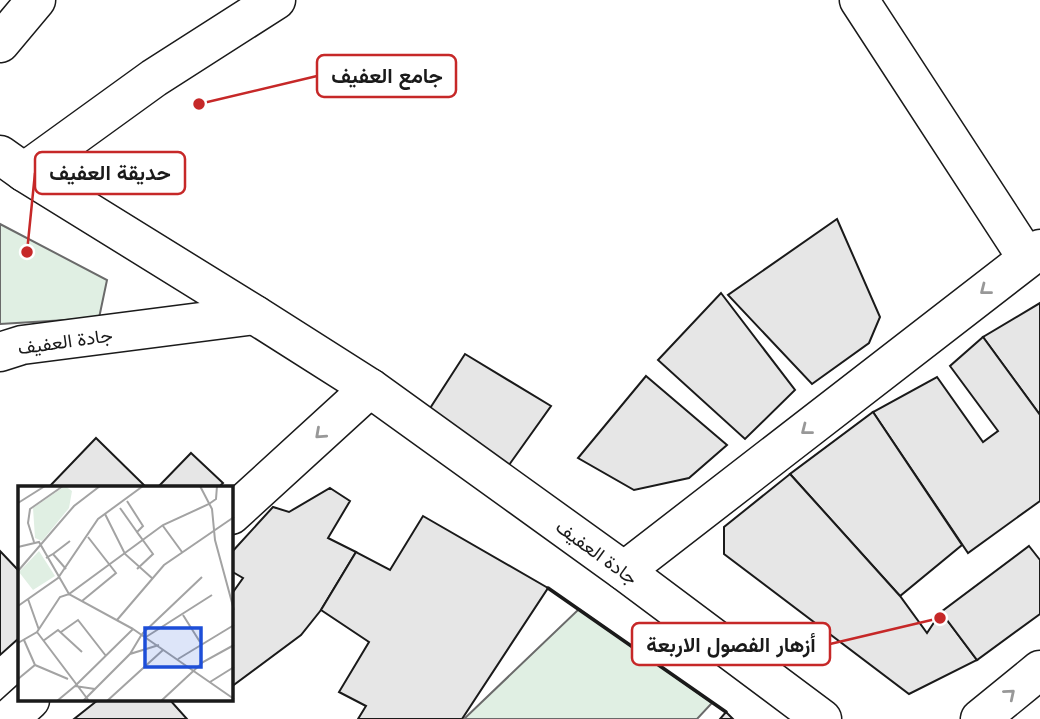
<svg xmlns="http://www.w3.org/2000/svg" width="1040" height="719" font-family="Quicksand,Vazirmatn,sans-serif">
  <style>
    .green { fill: #e0efe3; stroke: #6a6a6a; stroke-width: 2 }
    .building { fill: #e6e6e6; stroke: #1a1a1a; stroke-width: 2 }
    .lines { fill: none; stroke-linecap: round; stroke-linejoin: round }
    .minor-casing { stroke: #1a1a1a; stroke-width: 41 }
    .major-casing { stroke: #1a1a1a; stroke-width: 41 }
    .minor { stroke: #fff; stroke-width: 38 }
    .major { stroke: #fff; stroke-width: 38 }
    .wall { stroke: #1a1a1a; stroke-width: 3.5 }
    .oneway { stroke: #989898 }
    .labels { text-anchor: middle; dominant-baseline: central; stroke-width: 5; stroke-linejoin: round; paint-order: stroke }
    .street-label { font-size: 19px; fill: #1a1a1a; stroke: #fff }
    .inset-road { fill: none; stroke: #a3a3a3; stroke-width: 2 }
    .view { fill: #1d4ed8; fill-opacity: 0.15; stroke: #1d4ed8; stroke-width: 3.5 }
    .inset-edge { fill: none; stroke: #1a1a1a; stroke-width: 3.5 }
    .leader { fill: none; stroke: #c62828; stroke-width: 2.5 }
    .callout-dot { fill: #c62828; stroke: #fff; stroke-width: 2.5 }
    .callout { fill: #fff; stroke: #c62828; stroke-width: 2.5 }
    .callout-label { font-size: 21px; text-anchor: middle; font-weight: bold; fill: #1a1a1a }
  </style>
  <rect width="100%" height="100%" fill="#fff"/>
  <g class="green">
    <polygon points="0,224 107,280 99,318 0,324"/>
    <polygon points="579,609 712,703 697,719 464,719"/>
  </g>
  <g class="building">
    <polygon points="837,219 880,317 869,343 812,384 728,295"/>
    <polygon points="721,293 795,390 745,439 658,360"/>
    <polygon points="1040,303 1040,415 983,337"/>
    <polygon points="983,337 1040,415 1040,501 968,553 873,412 937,377 983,442 998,431 950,366"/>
    <polygon points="465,354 551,406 509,465 427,413"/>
    <polygon points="646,376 727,445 689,478 634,490 578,458"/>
    <polygon points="873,412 962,545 900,596 790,474"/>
    <polygon points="96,438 147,488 48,488"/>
    <polygon points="191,453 223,483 218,488 157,488"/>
    <polygon points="790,474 900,596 927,633 941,612 977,660 909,694 724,554 724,527"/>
    <polygon points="330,488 350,501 328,538 356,552 321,610 301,635 231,687 231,595 243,578 231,571 231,553 273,507 289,512"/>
    <polygon points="423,516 548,588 462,719 358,719 366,706 339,692 369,642 321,610 356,552 390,570"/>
    <polygon points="1029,546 1040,560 1040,614 977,660 941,612"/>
    <polygon points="0,551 19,571 19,638 0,655"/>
    <polygon points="98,700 170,700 187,719 74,719"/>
    <polygon points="726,712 733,719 720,719"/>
  </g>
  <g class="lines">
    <defs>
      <g id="minor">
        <polyline points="859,0 1027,258"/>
        <polyline points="0,43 36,0"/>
        <polyline points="24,172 154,78 276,0"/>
        <polyline points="231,515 370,388"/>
        <polyline points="624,571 1040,249"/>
        <polyline points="9,719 30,700"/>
        <polyline points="980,719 1040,670"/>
      </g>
      <g id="major">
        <polyline points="0,155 24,172 255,315 370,388 624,571 822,719"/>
        <polyline points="0,352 22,345 255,315"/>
      </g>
    </defs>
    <use href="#minor" class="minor-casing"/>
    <use href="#major" class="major-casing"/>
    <use href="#minor" class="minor"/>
    <use href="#major" class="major"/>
    <polyline class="wall" points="548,588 726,712"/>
  </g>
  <defs><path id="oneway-chevron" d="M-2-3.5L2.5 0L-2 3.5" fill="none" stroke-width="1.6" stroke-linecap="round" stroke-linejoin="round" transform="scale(1.75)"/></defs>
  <g class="oneway">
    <use href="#oneway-chevron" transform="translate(985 290) rotate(142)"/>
    <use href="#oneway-chevron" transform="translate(806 430) rotate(142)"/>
    <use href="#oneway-chevron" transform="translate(320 434) rotate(138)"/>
    <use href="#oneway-chevron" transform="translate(1010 694) rotate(-40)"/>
  </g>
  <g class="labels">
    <g class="street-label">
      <text transform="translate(65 341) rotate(-8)">جادة العفيف</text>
      <text transform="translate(597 552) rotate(36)">جادة العفيف</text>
    </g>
  </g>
  <g transform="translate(18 486)">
    <rect width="215" height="215" fill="#fff"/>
    <path d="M 47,0 L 54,5 L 51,22 L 24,55 L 17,52 L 15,22 ZM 21,65 L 37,90 L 15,104 L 1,86 Z" fill="#e0efe3"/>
    <path class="inset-road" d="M 182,0 L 194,23 L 197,54 L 216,124M 109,15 L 125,40 L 119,46 L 135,68 L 119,83M 0,17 L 27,0M 102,22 L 119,46M 87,28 L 107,68 L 135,93M 145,40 L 164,66M 16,56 L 10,37 L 12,23 L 45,0M 0,61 L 21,56 L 51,108 L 145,39 L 191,18 L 198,13 L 199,0M 35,68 L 52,55M 28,72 L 35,68 L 48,83M 0,85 L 56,20 L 82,0M 10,113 L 21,144M 64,115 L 98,87 L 70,51M 0,120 L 40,92 L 80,33 L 125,0M 165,129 L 182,156M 99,134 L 146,79 L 216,31M 19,146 L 71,215M 43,146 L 60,134 L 88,170M 124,148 L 184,91M 128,151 L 194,109M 6,154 L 17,179M 25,155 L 40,144 L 64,166M 0,157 L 19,146 L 42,111 L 51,108 L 115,143M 112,168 L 124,148M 160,173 L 216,139M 0,193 L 17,179 L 50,193M 192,196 L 216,181M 57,200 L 115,143 L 216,213M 39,215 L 57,200 L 77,203M 65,215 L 112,168 L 141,159M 89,215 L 145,164M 143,215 L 185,176 L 216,159"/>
    <path class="view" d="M 127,142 L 183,142 L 183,181 L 127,181 Z"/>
    <rect width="215" height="215" class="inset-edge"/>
  </g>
  <path class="leader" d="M199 104L317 76M27 252L35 173M940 618L830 644"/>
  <g class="callout-dot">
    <circle cx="199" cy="104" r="7"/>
    <circle cx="27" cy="252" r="7"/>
    <circle cx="940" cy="618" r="7"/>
  </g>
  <g class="callout">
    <rect x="317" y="55" width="139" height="42" rx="7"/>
    <rect x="35" y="152" width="150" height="42" rx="7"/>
    <rect x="632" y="623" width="198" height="42" rx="7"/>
  </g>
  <g class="callout-label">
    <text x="387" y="83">جامع العفيف</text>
    <text x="110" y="180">حديقة العفيف</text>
    <text x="731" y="652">أزهار الفصول الاربعة</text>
  </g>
</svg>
